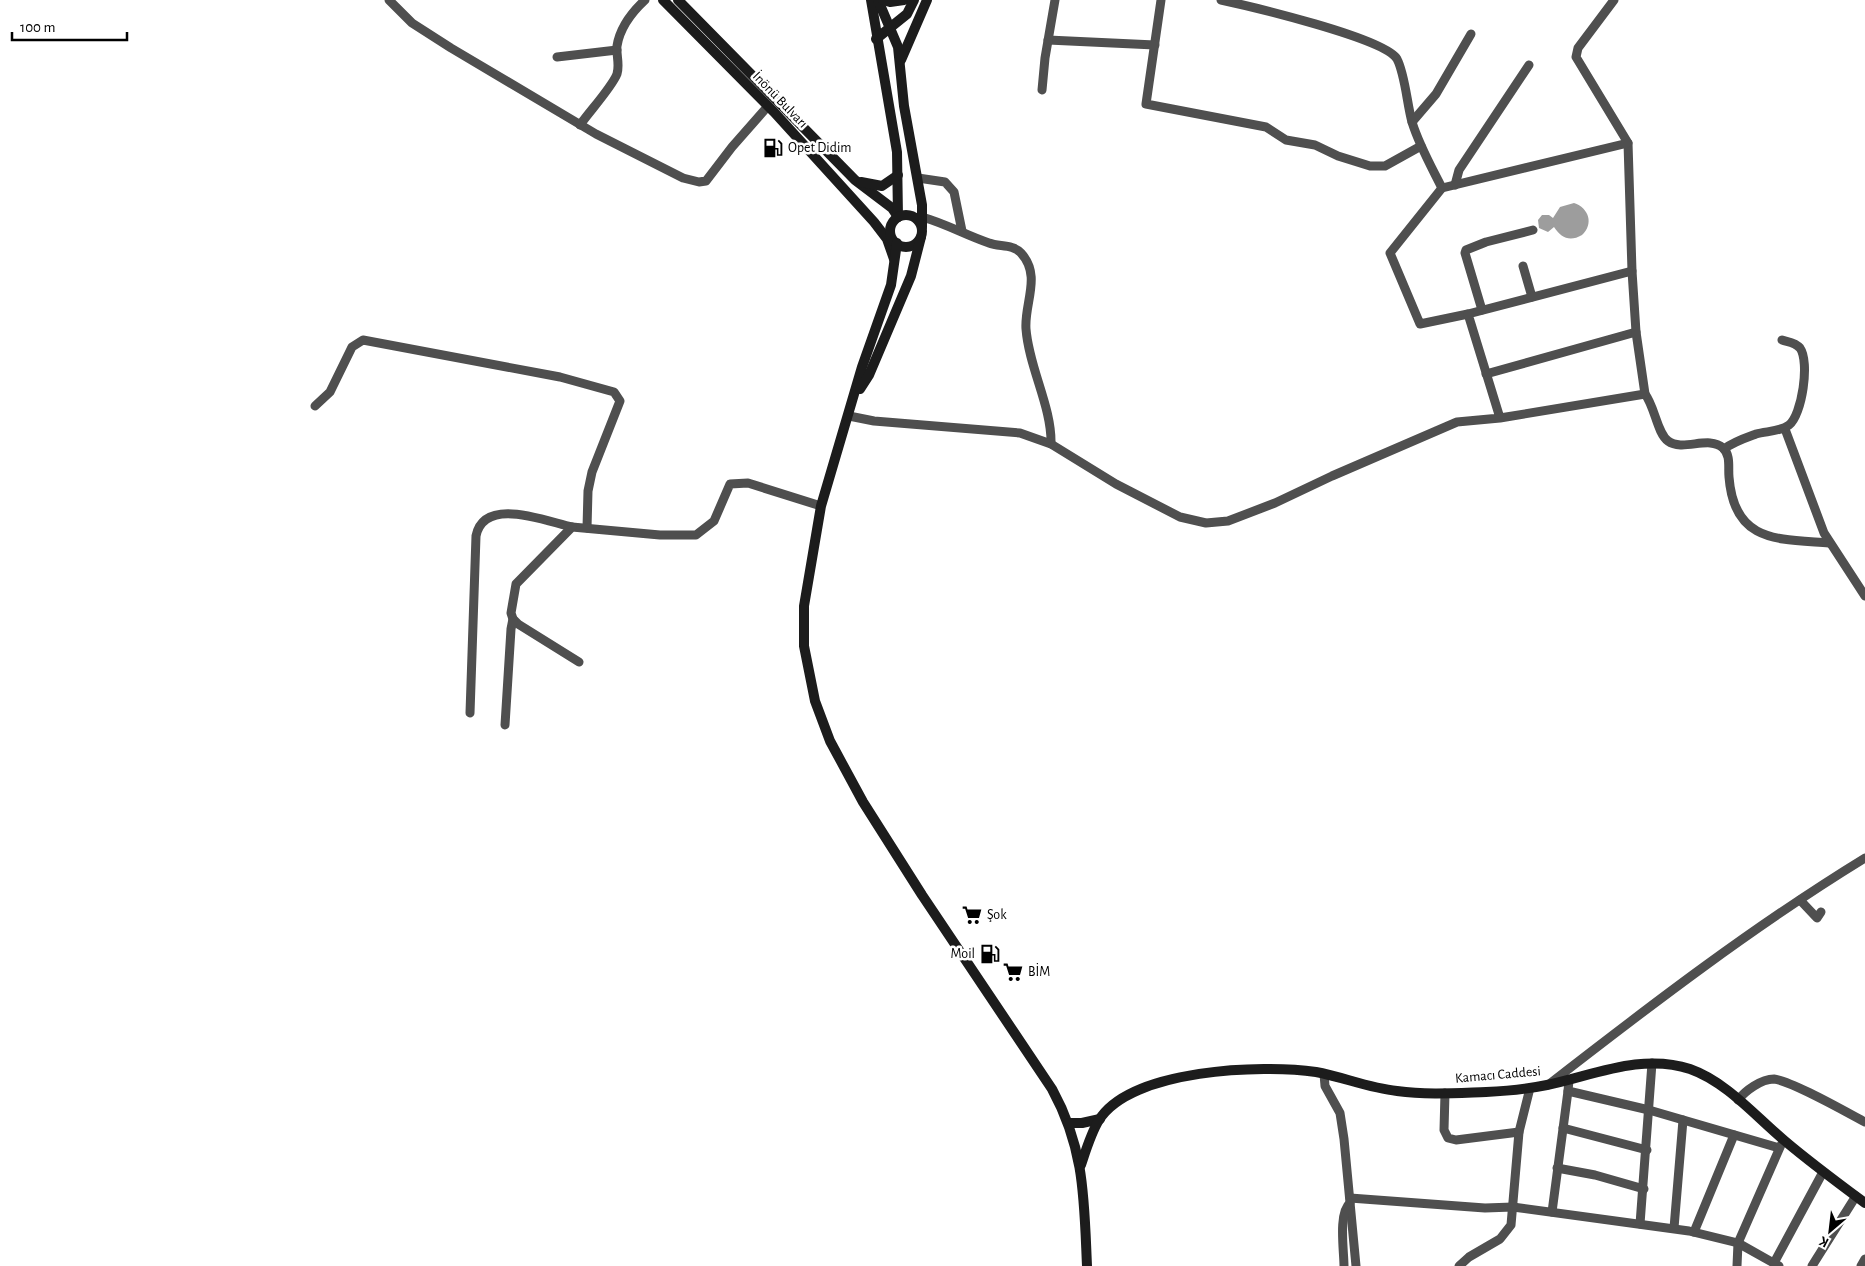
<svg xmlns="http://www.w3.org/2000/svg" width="1865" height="1266" font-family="'Alegreya Sans',sans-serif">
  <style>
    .water { fill: #9d9d9d }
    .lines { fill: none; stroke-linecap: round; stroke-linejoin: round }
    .street { stroke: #4f4f4f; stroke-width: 9 }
    .secondary { stroke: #1c1c1c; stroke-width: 10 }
    .labels { text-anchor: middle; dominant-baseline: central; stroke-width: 5; stroke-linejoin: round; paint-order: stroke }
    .street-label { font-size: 14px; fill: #000; stroke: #fff }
    .poi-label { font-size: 14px; fill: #000; stroke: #fff; text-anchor: start }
  </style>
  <rect width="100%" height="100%" fill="#fff"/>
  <path class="water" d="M 1574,203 C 1589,208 1594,224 1582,235 C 1570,242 1561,238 1554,227 L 1548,232 L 1539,228 L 1538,220 L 1542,215 L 1549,215 L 1553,218 L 1560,207 Z"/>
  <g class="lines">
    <g class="street">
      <polyline points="389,0 412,23 451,48 596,134 683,178 699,182 706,181 732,147 768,106"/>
      <polyline points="1161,0 1146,104 1266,127 1286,140 1315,145 1338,156 1370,166 1385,166 1421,146"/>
      <path d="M 1221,0 C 1249,6 1385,38 1397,59 C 1405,74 1407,104 1412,122 C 1419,145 1431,166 1442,188"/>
      <polyline points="1614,0 1578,48 1576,57 1628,143 1632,271"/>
      <polyline points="1048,40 1155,45"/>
      <polyline points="557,57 617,50"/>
      <polyline points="1042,90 1045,58 1055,0"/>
      <polyline points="1412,122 1436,94 1471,34"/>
      <path d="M 580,125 C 589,112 612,87 617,74 C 620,64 616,55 617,46 C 620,27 631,13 645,0"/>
      <polyline points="918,178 945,182 954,192 962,231"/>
      <polyline points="1455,185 1459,170 1529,65"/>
      <path d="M 922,217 C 947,224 965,235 989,243 C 999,247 1013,244 1021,253 C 1042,276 1024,303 1026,329 C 1029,368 1052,407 1051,444"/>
      <polyline points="1523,266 1532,297"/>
      <polyline points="1482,310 1465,253 1466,250 1486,242 1533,230"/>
      <polyline points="1468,314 1420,324 1390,253 1442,188 1628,143"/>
      <polyline points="1486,374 1636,332"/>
      <path d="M 1645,394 C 1655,407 1657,433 1668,441 C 1683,452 1709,435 1723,448 C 1731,455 1728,468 1729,477 C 1734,543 1778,539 1829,543"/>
      <polyline points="315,406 330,392 352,347 363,340 560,377 614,392 620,401 592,472 588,491 587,528"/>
      <polyline points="849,416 874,421 1020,433 1051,444 1116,484 1180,517 1206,523 1228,521 1275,503 1332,476 1457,422 1500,418 1468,314 1632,271 1636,332 1645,394 1500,418"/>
      <polyline points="1785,429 1824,533 1865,596"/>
      <path d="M 1724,449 C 1733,442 1745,438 1756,434 C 1766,431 1780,432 1789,425 C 1802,415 1810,362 1800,348 C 1795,342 1788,342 1782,340"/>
      <polyline points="579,662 518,624 513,619 511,613 516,584 572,527 660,535 696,535 714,521 730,484 748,483 821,506"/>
      <path d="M 470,713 L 476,536 C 484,496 545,521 572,527"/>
      <polyline points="505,725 511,629 513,619"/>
      <polyline points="1800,900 1817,918 1821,912"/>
      <polyline points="1324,1074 1325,1086 1340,1113 1344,1139 1356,1266"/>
      <polyline points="1569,1080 1568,1091 1649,1110 1779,1148"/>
      <path d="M 1548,1085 C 1651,1005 1754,926 1865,858"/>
      <polyline points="1445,1093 1444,1130 1448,1138 1456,1140 1519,1132"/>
      <path d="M 1738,1100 C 1745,1091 1761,1079 1774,1079 C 1792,1081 1846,1112 1865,1122"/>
      <polyline points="1563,1128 1647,1150"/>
      <polyline points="1557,1168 1595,1175 1644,1189"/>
      <polyline points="1350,1198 1485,1208 1513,1207 1689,1231 1738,1243 1779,1266"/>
      <polyline points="1552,1212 1568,1091"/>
      <polyline points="1640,1224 1652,1063"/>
      <polyline points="1674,1228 1683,1120"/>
      <polyline points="1694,1232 1734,1135"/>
      <polyline points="1774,1263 1823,1172"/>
      <path d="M 1344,1266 C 1344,1251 1338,1213 1350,1203"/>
      <polyline points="1459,1266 1469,1257 1500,1239 1511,1225 1519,1132 1530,1088"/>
      <polyline points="1737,1266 1738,1243 1781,1145"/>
      <polyline points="1812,1266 1856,1196"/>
      <polyline points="1861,1266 1865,1259"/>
    </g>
    <g class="secondary">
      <polyline points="663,0 774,112 874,222 887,239 894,259"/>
      <polyline points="678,0 855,180 892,208 898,217"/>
      <polyline points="871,0 897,152 898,217"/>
      <polyline points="878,0 898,47 904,106 922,205 922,227"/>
      <polyline points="883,0 890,2 904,0"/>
      <polyline points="876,39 907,14 914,0"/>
      <polyline points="901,60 927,0"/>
      <polyline points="861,182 882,186 898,175"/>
      <circle cx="906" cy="231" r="16"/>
      <path d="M 897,243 L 891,285 L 862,367 L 821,506 L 804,606 L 804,646 L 815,701 L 830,741 L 863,802 L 922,895 L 1052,1089 C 1085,1149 1084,1200 1087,1266"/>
      <polyline points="860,389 869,375 911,276 921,237"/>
      <polyline points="1068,1123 1082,1123 1100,1119"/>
      <path d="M 1081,1165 C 1086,1150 1091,1133 1099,1120 C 1131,1069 1262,1064 1316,1072 C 1343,1077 1369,1088 1397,1091 C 1427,1095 1456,1093 1486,1092 C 1506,1091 1527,1089 1547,1085 C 1594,1075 1642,1053 1690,1069 C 1727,1082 1756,1117 1785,1141 C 1811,1163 1838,1183 1865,1203"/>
    </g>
  </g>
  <defs>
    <symbol id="fuel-bare" viewBox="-9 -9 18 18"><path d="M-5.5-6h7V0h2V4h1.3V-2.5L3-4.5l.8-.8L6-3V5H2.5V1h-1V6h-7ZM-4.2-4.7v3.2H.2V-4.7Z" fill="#000" stroke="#fff" stroke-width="2.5" paint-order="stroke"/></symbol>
    <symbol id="supermarket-bare" viewBox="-9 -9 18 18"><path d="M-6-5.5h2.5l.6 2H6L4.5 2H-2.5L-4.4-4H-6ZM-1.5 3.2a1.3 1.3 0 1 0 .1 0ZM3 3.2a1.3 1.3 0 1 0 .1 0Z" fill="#000" stroke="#fff" stroke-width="2.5" paint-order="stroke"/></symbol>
  </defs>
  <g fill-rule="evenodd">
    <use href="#fuel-bare" x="759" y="134" width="28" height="28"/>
    <use href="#supermarket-bare" x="958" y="901" width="28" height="28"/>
    <use href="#fuel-bare" x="976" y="940" width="28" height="28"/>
    <use href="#supermarket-bare" x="999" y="958" width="28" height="28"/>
  </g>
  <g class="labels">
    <g class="street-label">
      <text transform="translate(780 100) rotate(46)">İnönü Bulvarı</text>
      <text transform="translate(1498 1075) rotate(-5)">Kamacı Caddesi</text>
    </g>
    <g class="poi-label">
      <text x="788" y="148">Opet Didim</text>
      <text x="987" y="915">Şok</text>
      <text x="975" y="954" text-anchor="end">Moil</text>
      <text x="1028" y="972">BİM</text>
    </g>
  </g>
  <g transform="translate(1830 1231) rotate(208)" stroke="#ffffff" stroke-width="4" paint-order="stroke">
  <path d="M0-4L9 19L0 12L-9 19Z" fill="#000000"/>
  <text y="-8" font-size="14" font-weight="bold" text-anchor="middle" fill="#000000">K</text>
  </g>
  <path d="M12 32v8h115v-8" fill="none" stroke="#000000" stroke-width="2.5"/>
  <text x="20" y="32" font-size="15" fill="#000000" stroke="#ffffff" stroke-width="4" paint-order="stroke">100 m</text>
</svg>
